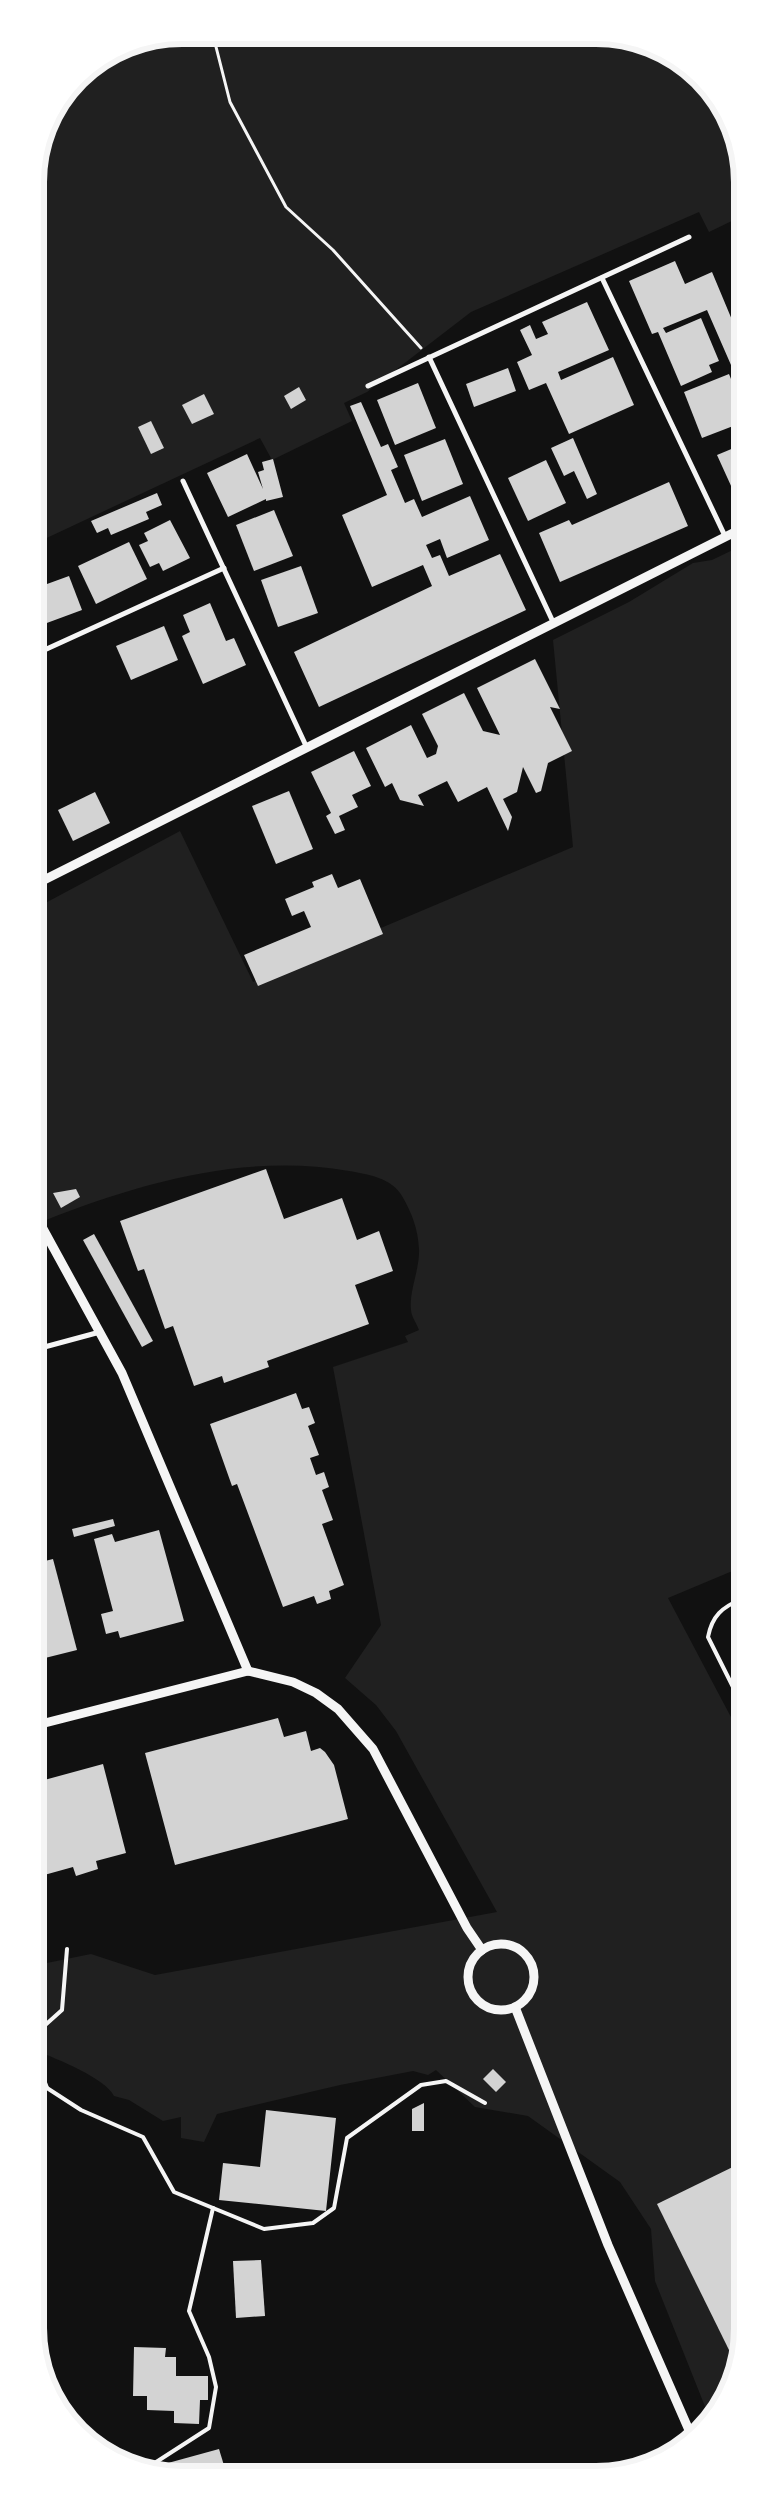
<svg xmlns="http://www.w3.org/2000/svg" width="778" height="2510" font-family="'Roboto Condensed',sans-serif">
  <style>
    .green { fill: #202020 }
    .building { fill: #d3d3d3 }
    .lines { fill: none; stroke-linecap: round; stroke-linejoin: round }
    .path { stroke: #f5f5f5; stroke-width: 3 }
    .service { stroke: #f5f5f5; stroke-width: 4 }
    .minor { stroke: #f5f5f5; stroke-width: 5 }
    .tertiary { stroke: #f5f5f5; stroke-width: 9 }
    .rim { fill: none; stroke: #f5f5f5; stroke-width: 6 }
  </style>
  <rect width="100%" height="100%" fill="#111"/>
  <g class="green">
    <polygon points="182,35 625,38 669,55 700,78 728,117 740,153 740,217 709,232 699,212 471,312 367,392 344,403 352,421 272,460 260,438 36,543 35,173 46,125 78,78 126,46"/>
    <path d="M 741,546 L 742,1567 L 668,1598 L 742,1738 L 743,2337 L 732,2384 L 710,2419 L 655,2281 L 651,2229 L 620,2182 L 528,2116 L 475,2107 L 436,2070 L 428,2075 L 413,2071 L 340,2085 L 217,2114 L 204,2142 L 181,2138 L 181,2117 L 163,2121 L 129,2100 L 114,2096 C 105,2078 57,2059 37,2051 L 37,1965 L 91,1954 L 155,1975 L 497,1912 L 396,1731 L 376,1705 L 345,1678 L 381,1625 L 333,1367 L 408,1342 L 405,1336 L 419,1330 C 417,1324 411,1316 411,1310 C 409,1290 420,1269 419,1249 C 418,1229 412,1213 402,1196 C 392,1178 367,1174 349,1171 C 245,1153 143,1182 46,1220 L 36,1199 L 36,908 L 180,831 L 253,982 L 573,847 L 553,640 L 629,602 L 693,563 L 712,560 Z"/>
  </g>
  <g class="building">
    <polygon points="675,261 685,284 712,272 740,339 740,365 739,362 731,365 707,310 663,328 666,333 701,318 719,361 709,365 712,372 681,386 658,332 652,334 629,281"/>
    <polygon points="587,302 609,350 558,372 561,380 613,357 634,405 569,434 546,383 529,390 517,362 532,355 520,330 530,325 536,339 548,334 542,322"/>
    <polygon points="508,368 516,391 474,407 466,384"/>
    <polygon points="729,374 741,404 741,423 702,438 684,392"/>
    <polygon points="418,383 436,428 395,445 377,400"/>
    <polygon points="299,387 306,400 291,409 284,396"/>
    <polygon points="204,394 214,414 192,424 182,405"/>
    <polygon points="361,402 381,447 388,444 398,467 391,470 405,503 414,499 422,517 470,496 489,540 447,558 440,539 426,545 432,558 440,555 449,576 500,554 526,610 319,707 294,652 432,586 423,565 372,587 342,515 387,495 350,406"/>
    <polygon points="151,421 164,448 151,454 138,427"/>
    <polygon points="573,438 597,494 587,499 574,471 564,476 551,448"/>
    <polygon points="445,439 463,484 422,501 404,455"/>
    <polygon points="741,445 741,497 737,499 717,455"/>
    <polygon points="247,454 263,489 258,472 264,470 262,462 273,459 283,497 266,501 266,499 228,517 207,473"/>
    <polygon points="546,460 566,503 528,521 508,478"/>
    <polygon points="669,482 688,526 560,582 539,533 569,520 572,525"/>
    <polygon points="157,493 162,505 146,512 149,519 111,535 108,528 97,533 91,521"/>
    <polygon points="274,510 293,556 254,571 236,525"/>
    <polygon points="170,520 190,558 163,571 159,563 150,567 139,545 148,541 144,533"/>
    <polygon points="129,542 147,579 96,604 78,566"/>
    <polygon points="301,566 318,613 278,627 261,580"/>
    <polygon points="69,576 82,610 36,627 36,588"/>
    <polygon points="210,603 226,641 234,638 246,665 203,684 182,636 190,632 183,615"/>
    <polygon points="164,626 178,660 131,680 116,646"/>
    <polygon points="535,659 560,709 550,707 572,751 548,763 541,791 536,793 523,767 517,792 503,799 512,817 508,831 487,787 458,802 447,781 418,795 424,806 400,800 392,783 385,787 366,748 411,725 427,758 436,754 438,746 422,714 464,693 483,731 500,735 477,688"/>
    <polygon points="354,751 371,786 352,795 358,807 339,816 345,830 335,834 326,816 331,813 311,772"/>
    <polygon points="289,791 313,849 276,864 252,806"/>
    <polygon points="95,792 110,823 73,841 58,810"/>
    <polygon points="332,874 338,888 360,879 383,934 258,986 244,955 311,927 304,911 292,916 285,899 314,887 312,882"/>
    <polygon points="266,1169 284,1219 342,1198 357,1240 379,1231 393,1271 355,1285 369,1324 267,1361 269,1367 224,1383 222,1376 194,1386 173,1326 165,1329 144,1269 138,1271 120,1221"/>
    <polygon points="76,1189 80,1197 61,1208 53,1193"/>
    <polygon points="94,1234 153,1341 142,1347 83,1240"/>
    <polygon points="296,1393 302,1409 309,1407 315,1423 308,1426 319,1455 310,1458 316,1475 324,1472 329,1487 322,1490 333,1520 322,1524 344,1585 329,1591 331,1599 317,1604 314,1596 283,1607 237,1484 232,1486 210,1424"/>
    <polygon points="113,1519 115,1526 74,1537 72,1529"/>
    <polygon points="159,1530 184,1621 120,1638 118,1631 106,1634 101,1614 113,1611 94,1539 112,1534 115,1542"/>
    <polygon points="53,1559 77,1650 37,1660 37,1563"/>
    <polygon points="278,1718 284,1737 306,1731 311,1751 320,1748 325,1752 334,1765 348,1819 175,1865 145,1753"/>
    <polygon points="103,1764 126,1853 96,1861 98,1869 76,1876 73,1867 37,1877 37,1782"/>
    <polygon points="493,2069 506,2082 496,2092 483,2079"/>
    <polygon points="424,2103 424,2131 412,2131 412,2109"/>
    <polygon points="266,2110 336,2118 326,2211 219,2200 223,2163 260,2167"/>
    <polygon points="743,2162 743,2337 741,2344 729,2350 657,2204"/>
    <polygon points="261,2260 265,2316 236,2318 233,2261"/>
    <polygon points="134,2347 166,2348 165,2357 176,2357 176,2376 208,2376 208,2400 200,2400 199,2424 174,2423 174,2411 147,2410 147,2396 133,2396"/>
    <polygon points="219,2449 226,2472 170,2472 168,2463"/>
  </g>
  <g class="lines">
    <polyline class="path" points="213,35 230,102 286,207 333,250 421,348"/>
    <g class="service">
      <path d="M 742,1599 C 722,1607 712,1616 708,1637 L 742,1705"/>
      <polyline points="37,2041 43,2027 62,2010 67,1949"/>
      <polyline points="37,2061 47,2088"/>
      <polyline points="37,2092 47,2088 81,2110 143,2137 174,2192 264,2229 313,2223 334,2208 347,2138 421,2085 446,2081 485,2103"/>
      <polyline points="149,2471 150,2466 209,2428 216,2387 209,2357 189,2311 213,2208"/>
    </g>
    <g class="minor">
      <polyline points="602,278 725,536"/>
      <polyline points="429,357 554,624"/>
      <polyline points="368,386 689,237"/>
      <polyline points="183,481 307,748"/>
      <polyline points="40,652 224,568"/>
      <polyline points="37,1349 100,1332"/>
    </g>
    <g class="tertiary">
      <polyline points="36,884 741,529"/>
      <polyline points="36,1216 122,1373 248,1671"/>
      <polyline points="37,1725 248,1671 293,1682 316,1693 338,1709 373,1749 467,1928 482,1950"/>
      <circle cx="501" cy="1977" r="33"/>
      <polyline points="515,2007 608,2245 692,2437"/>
    </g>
  </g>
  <path d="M0 0H778V2510H0ZM182 44H596A138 138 0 0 1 734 182V2328A138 138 0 0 1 596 2466H182A138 138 0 0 1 44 2328V182A138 138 0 0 1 182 44Z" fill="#fff" fill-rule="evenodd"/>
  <path class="rim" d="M182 44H596A138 138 0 0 1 734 182V2328A138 138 0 0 1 596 2466H182A138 138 0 0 1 44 2328V182A138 138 0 0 1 182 44Z"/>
</svg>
